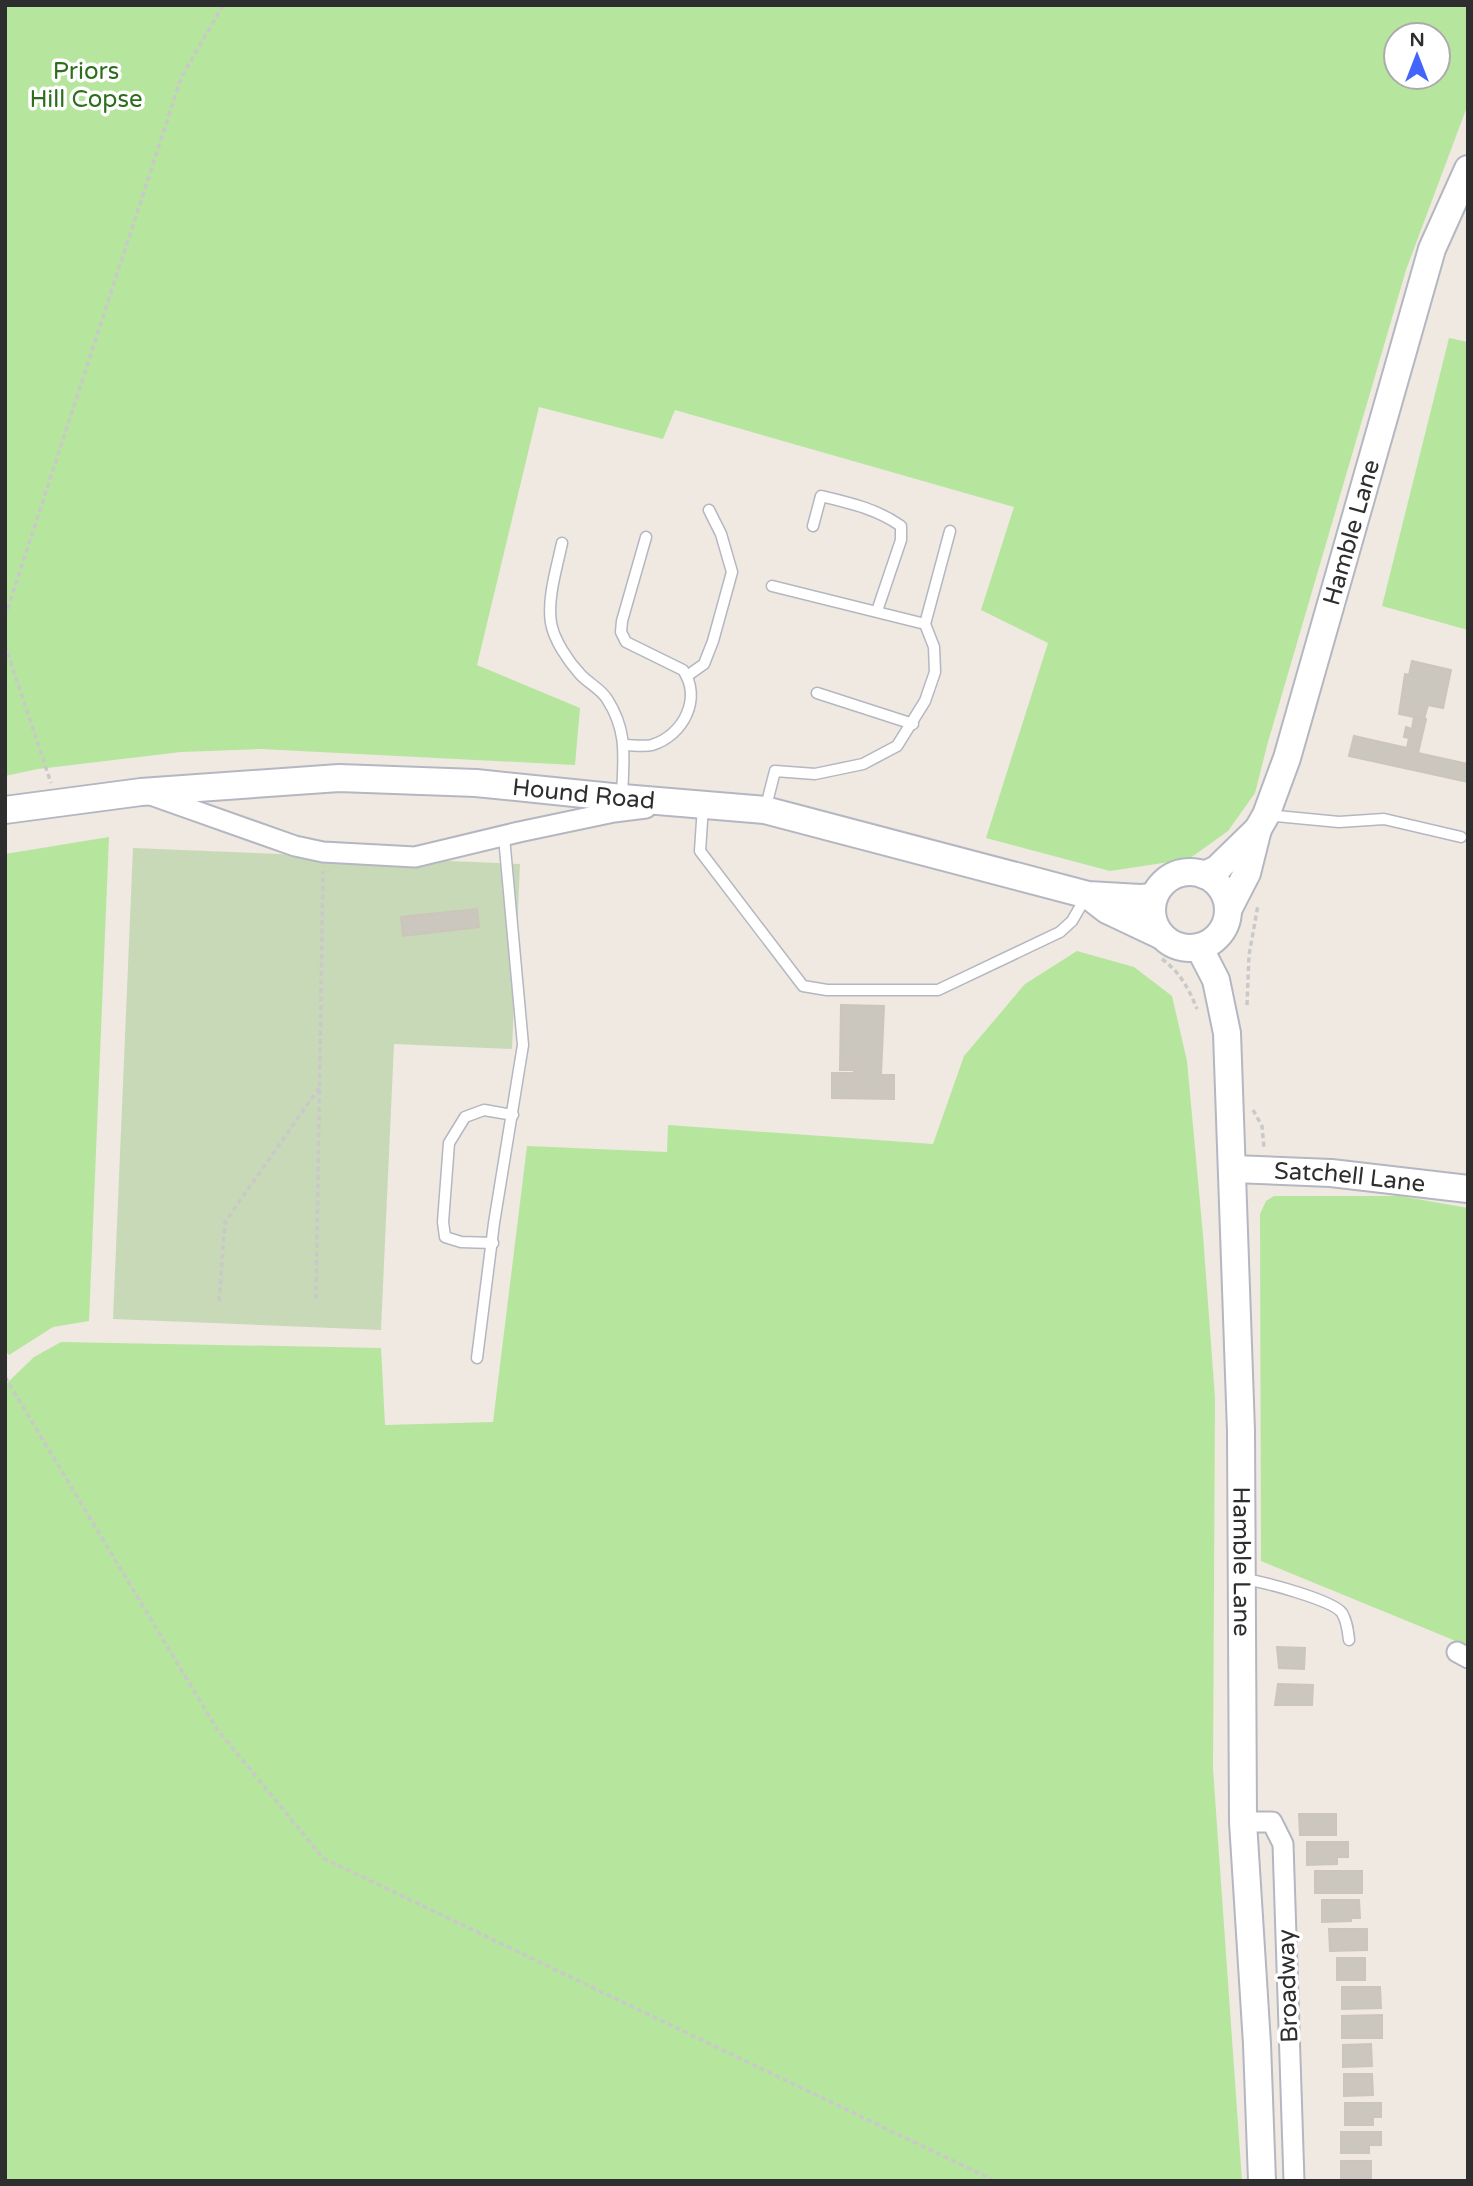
<svg xmlns="http://www.w3.org/2000/svg" width="1473" height="2186" font-family="'Varela Round',sans-serif">
  <style>
    .green { fill: #b6e59e; fill-rule: evenodd }
    .cemetery { fill: #c8d9b8 }
    .building { fill: #cbc7bf; stroke: #cbc5ba; stroke-width: 2 }
    .lines { fill: none; stroke-linecap: round; stroke-linejoin: round }
    .lane-casing { stroke: #b4b7c1; stroke-width: 13 }
    .street-casing { stroke: #b4b7c1; stroke-width: 23 }
    .secondary-casing { stroke: #b4b7c1; stroke-width: 30 }
    .path { stroke: #c9c9c9; stroke-width: 3.5; stroke-dasharray: 5 3.5; stroke-linecap: butt }
    .lane { stroke: #fff; stroke-width: 10 }
    .street { stroke: #fff; stroke-width: 19 }
    .secondary { stroke: #fff; stroke-width: 26 }
    .labels { text-anchor: middle; dominant-baseline: central; stroke-width: 7; stroke-linejoin: round; paint-order: stroke }
    .park-label { font-size: 24px; fill: #2c6e1b; stroke: #fff }
    .street-label { font-size: 24px; fill: #2e2e2e; stroke: #fff }
  </style>
  <rect width="100%" height="100%" fill="#efe9e1"/>
  <g class="green">
    <path d="M 5,5 L 1468,5 L 1468,104 L 1406,270 L 1268,742 L 1255,793 L 1228,831 L 1189,859 L 1110,871 L 986,838 L 1048,643 L 981,610 L 1014,507 L 675,410 L 663,439 L 539,407 L 477,665 L 580,708 L 575,765 L 261,749 L 181,752 L 38,769 L 5,776 ZM 1396,35 L 1438,35 L 1438,77 L 1396,77 Z"/>
    <polygon points="1449,338 1468,342 1468,630 1382,606"/>
    <polygon points="109,837 89,1321 53,1327 9,1355 5,1350 5,854"/>
    <polygon points="1077,951 1134,967 1172,996 1187,1061 1203,1235 1215,1398 1213,1769 1242,2181 5,2181 5,1385 34,1357 61,1342 381,1348 385,1425 493,1422 527,1146 667,1152 668,1125 933,1144 964,1056 1025,984"/>
    <polygon points="1274,1196 1400,1196 1468,1208 1468,1648 1451,1639 1261,1561 1260,1214 1266,1201"/>
  </g>
  <polygon class="cemetery" points="133,848 520,864 512,1049 394,1044 381,1330 113,1319"/>
  <g class="building">
    <polygon points="1412,661 1451,670 1443,708 1428,705 1424,719 1399,714 1405,674 1409,675"/>
    <polygon points="1414,717 1426,719 1418,753 1468,764 1468,782 1349,756 1354,736 1407,748 1409,738 1404,737 1406,727 1412,729"/>
    <polygon points="477,909 479,927 403,936 401,917"/>
    <polygon points="841,1005 884,1006 881,1075 894,1075 894,1099 832,1098 832,1073 854,1073 854,1070 840,1070"/>
    <polygon points="1277,1647 1305,1648 1304,1669 1279,1668"/>
    <polygon points="1278,1684 1313,1685 1312,1705 1275,1705"/>
    <polygon points="1299,1814 1336,1814 1336,1835 1300,1835"/>
    <polygon points="1307,1842 1348,1842 1348,1857 1337,1857 1337,1864 1307,1865"/>
    <rect x="1315" y="1871" width="47" height="22"/>
    <polygon points="1322,1900 1359,1900 1360,1918 1351,1918 1351,1921 1322,1922"/>
    <polygon points="1329,1929 1367,1929 1367,1950 1330,1951"/>
    <rect x="1337" y="1958" width="28" height="22"/>
    <polygon points="1342,1987 1380,1987 1381,2008 1342,2009"/>
    <polygon points="1382,2015 1382,2038 1342,2038 1342,2016"/>
    <polygon points="1371,2044 1372,2066 1343,2067 1343,2045"/>
    <polygon points="1344,2074 1372,2074 1373,2095 1344,2096"/>
    <polygon points="1345,2103 1381,2103 1381,2117 1373,2117 1373,2125 1345,2125"/>
    <polygon points="1341,2132 1381,2132 1381,2145 1369,2145 1369,2153 1341,2153"/>
    <rect x="1341" y="2161" width="30" height="20"/>
  </g>
  <g class="lines">
    <defs>
      <g id="lane">
        <path d="M 813,526 L 821,496 C 850,503 877,509 901,526 L 901,540 L 877,611"/>
        <path d="M 562,543 C 557,567 547,598 551,623 C 554,640 568,661 580,674 C 588,683 601,689 607,699 C 629,733 623,760 622,798"/>
        <polyline points="772,586 925,624"/>
        <polyline points="687,676 704,664 713,641 732,572 721,534 709,510"/>
        <polyline points="817,693 913,724"/>
        <path d="M 625,745 C 633,745 644,747 652,745 C 684,735 702,698 683,670 L 626,642 L 621,632 L 622,621 L 646,537"/>
        <polyline points="703,806 700,851 803,986 827,990 938,990 1060,932 1072,921 1087,895"/>
        <polyline points="765,810 775,771 815,774 863,764 897,746 925,701 935,672 934,647 925,624 950,531"/>
        <polyline points="1266,815 1339,822 1384,819 1461,837"/>
        <polyline points="493,1243 461,1242 445,1237 443,1222 449,1143 465,1117 484,1110 513,1115"/>
        <polyline points="477,1358 494,1223 523,1045 504,837"/>
        <path d="M 1243,1579 C 1261,1581 1333,1600 1342,1613 C 1347,1621 1348,1631 1349,1640"/>
      </g>
      <g id="street">
        <polyline points="145,793 295,846 323,852 415,857 519,832 614,812 646,808"/>
        <polyline points="1457,1652 1468,1658"/>
        <polyline points="1243,1822 1272,1822 1283,1844 1294,2181"/>
      </g>
      <g id="secondary">
        <path id="s1" d="M 5,810 L 141,792 L 339,778 L 476,783 L 622,798 L 765,810 L 1088,895 L 1140,898 L 1154,897"/>
        <circle cx="1190" cy="910" r="38"/>
        <path id="s2" d="M 1204,875 L 1217,869 L 1258,829 L 1266,815 L 1287,758 L 1432,249 L 1468,169"/>
        <polyline points="1089,896 1107,910 1162,936"/>
        <polyline points="1228,910 1247,873 1258,829"/>
        <path id="s3" d="M 1199,947 L 1216,980 L 1227,1033 L 1241,1431 L 1243,1822 L 1257,2044 L 1262,2181"/>
        <path id="s4" d="M 1233,1169 L 1331,1173 L 1468,1189"/>
      </g>
    </defs>
    <use href="#lane" class="lane-casing"/>
    <use href="#street" class="street-casing"/>
    <use href="#secondary" class="secondary-casing"/>
    <g class="path">
      <polyline points="5,617 181,78 223,5"/>
      <polyline points="5,645 51,783"/>
      <polyline points="1161,875 1183,866"/>
      <path d="M 1162,959 C 1180,972 1189,989 1197,1009"/>
      <polyline points="1247,1005 1249,955 1258,905"/>
      <polyline points="1253,1110 1262,1126 1264,1148"/>
      <polyline points="316,1299 323,871"/>
      <polyline points="219,1301 225,1222 319,1088"/>
      <polyline points="5,1377 217,1729 323,1858 995,2181"/>
    </g>
    <use href="#lane" class="lane"/>
    <use href="#street" class="street"/>
    <use href="#secondary" class="secondary"/>
  </g>
  <g class="labels">
    <g class="park-label">
      <text x="86" y="71">Priors<tspan x="86" dy="28">Hill Copse</tspan></text>
    </g>
    <g class="street-label">
      <text stroke="none"><textPath href="#s2" startOffset="383">Hamble Lane</textPath></text>
      <text stroke="none"><textPath href="#s1" startOffset="581">Hound Road</textPath></text>
      <text stroke="none"><textPath href="#s4" startOffset="117">Satchell Lane</textPath></text>
      <text stroke="none"><textPath href="#s3" startOffset="620">Hamble Lane</textPath></text>
      <text transform="translate(1288 1986) rotate(-92)">Broadway</text>
    </g>
  </g>
  <rect width="1473" height="2186" fill="none" stroke="#2e2e2e" stroke-width="14"/>
  <g transform="translate(1417 56)"><circle r="33" fill="#ffffff" stroke="#ababab" stroke-width="2"/>
  <path d="M0-5L12 26L0 18L-12 26Z" fill="#4264fb"/>
  <text y="-10" font-size="19" font-weight="bold" text-anchor="middle" fill="#2e2e2e">N</text>
  </g>
</svg>
